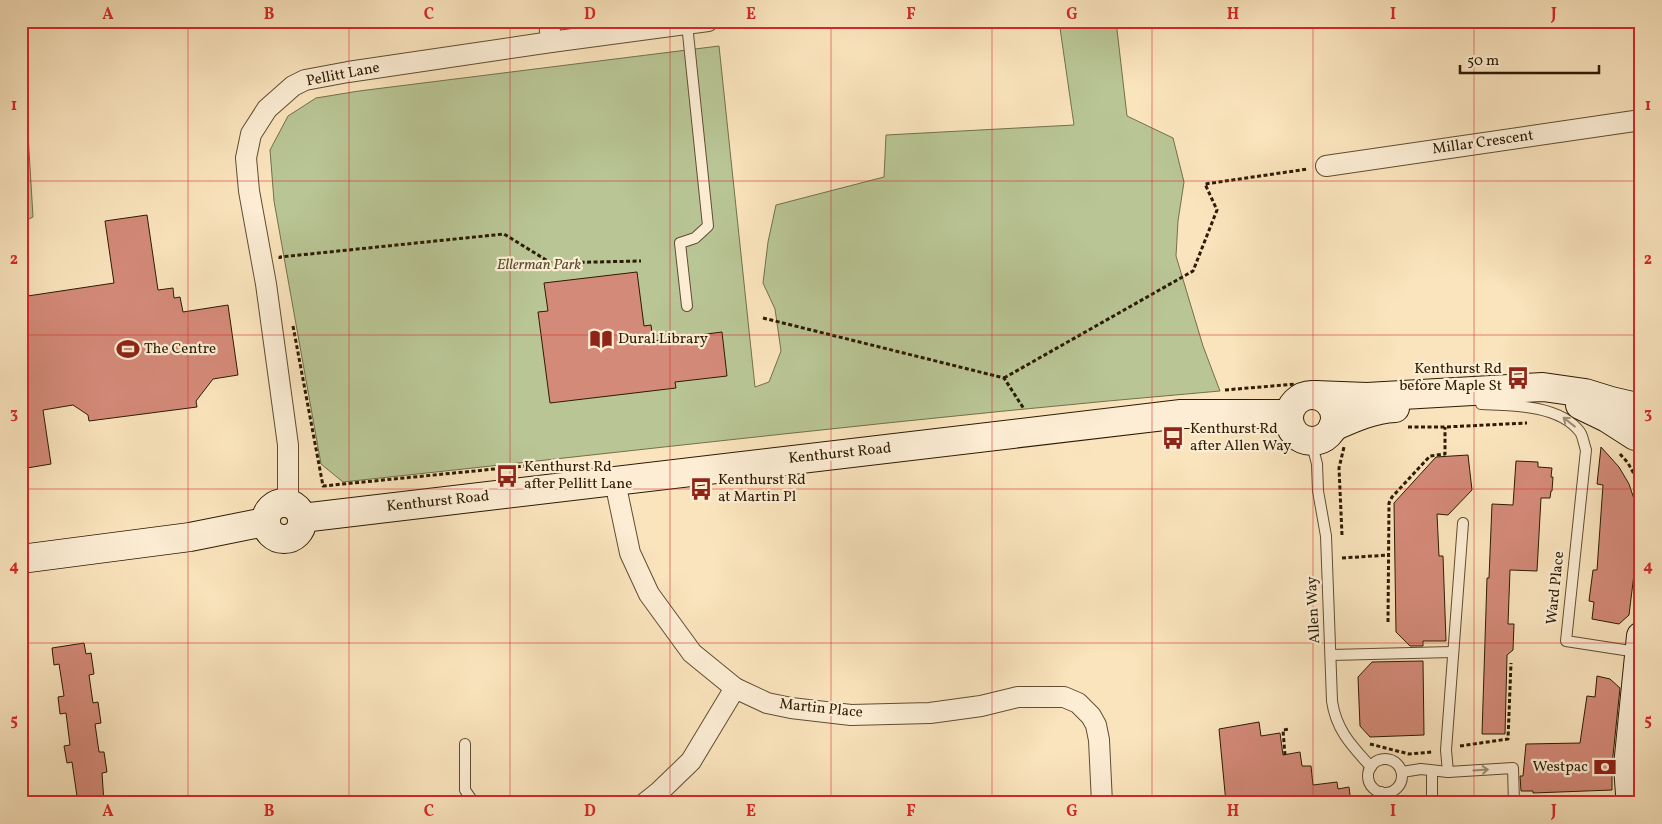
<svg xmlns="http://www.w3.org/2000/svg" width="1662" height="824" font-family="Vollkorn,serif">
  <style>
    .green { fill: #b9c595; stroke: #72704c }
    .building { fill: #d48a79; stroke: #2c1b02 }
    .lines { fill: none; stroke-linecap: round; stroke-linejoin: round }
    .lane-casing { stroke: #604d31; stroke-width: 12 }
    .street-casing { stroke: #604d31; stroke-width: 22 }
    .secondary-casing { stroke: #2c1b02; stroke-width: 30 }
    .path { stroke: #2c1b02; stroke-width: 3; stroke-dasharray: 4 2.5; stroke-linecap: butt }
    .lane { stroke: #fcedd4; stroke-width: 10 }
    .street { stroke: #fcedd4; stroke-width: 20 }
    .secondary { stroke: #fcedd4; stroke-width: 28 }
    .oneway { stroke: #9e8e76 }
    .grid { fill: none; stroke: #d62828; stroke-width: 1; stroke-opacity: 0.55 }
    .labels { text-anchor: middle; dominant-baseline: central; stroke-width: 4.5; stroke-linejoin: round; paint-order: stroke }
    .street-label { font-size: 15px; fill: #2c1b02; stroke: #fcedd4 }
    .park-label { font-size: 15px; font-style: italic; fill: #564e2e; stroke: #fcedd4 }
    .poi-label { font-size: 15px; fill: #2c1b02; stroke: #fcedd4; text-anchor: start }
    .neatline { fill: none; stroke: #d62828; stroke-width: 2 }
    .grid-label { font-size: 16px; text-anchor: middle; font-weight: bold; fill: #d62828 }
  </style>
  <rect width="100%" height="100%" fill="#fae4bd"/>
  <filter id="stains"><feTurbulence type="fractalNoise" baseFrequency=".004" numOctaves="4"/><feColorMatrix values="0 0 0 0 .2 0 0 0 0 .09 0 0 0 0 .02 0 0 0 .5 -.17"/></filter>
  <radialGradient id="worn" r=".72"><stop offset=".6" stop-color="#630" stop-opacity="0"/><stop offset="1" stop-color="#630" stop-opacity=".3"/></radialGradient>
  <g class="green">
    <path d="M 1059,21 L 1116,21 L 1127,116 L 1173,138 L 1184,182 L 1178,221 L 1176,256 L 1203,346 L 1220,391 C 927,416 635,451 343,482 L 321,464 L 274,201 L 270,150 L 288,116 L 316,98 L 359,91 L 719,46 L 755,387 L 769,382 L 781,351 L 775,309 L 763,283 L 768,242 L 776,205 L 884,177 L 886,135 L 1074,125 Z"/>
    <polygon points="21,133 28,134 33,217 21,223"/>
  </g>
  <g class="building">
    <polygon points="147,215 158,290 173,288 174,298 180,297 183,312 228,305 238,375 213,379 196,401 197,407 89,421 88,415 73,405 43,410 51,464 21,469 21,322 24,322 21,297 114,283 105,221"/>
    <polygon points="637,272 644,326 651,325 653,341 722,332 727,376 675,382 676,388 550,403 538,312 548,311 544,283"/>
    <polygon points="1601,447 1619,467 1629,484 1638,511 1640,525 1629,615 1619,624 1592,619 1594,602 1589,601 1593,570 1597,570 1603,485 1597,484"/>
    <polygon points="1468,455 1472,490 1448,515 1437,514 1439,556 1443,556 1446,641 1423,641 1423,646 1410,646 1396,632 1394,503 1436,457"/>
    <polygon points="1516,461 1538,462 1538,467 1552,468 1551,477 1553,477 1552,491 1551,491 1550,498 1541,498 1537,571 1510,570 1508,624 1514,624 1513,650 1507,655 1505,734 1482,734 1487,578 1489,578 1492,504 1513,505"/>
    <polygon points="84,643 86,654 91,653 94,674 89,675 93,703 98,702 101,723 95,724 99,752 104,752 107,772 102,773 104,803 78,803 72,762 67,763 64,746 70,745 66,713 60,714 58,697 64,696 59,664 54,665 52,648"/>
    <polygon points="1423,661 1424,735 1370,737 1360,726 1358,677 1372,662"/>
    <polygon points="1597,676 1610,679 1620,688 1612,765 1612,790 1533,793 1533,791 1521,791 1520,776 1523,776 1526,744 1580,743 1587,696 1595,697"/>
    <polygon points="1259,722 1261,736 1280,733 1283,755 1300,752 1302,766 1311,766 1313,785 1337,782 1338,789 1349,787 1351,803 1226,803 1219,729"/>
  </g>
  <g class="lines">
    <defs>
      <g id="lane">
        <polyline points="687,306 680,243 695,238 708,226 687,24"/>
        <path d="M 1481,404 C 1512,405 1560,405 1580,432 C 1583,436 1584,445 1586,450 L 1566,641 L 1637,652"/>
        <path d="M 1311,441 L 1317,464 L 1318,491 L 1326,536 L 1332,701 C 1336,730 1352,746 1371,767"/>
        <polyline points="1331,655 1452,652"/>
        <polyline points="465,744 465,790 474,803"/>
        <circle cx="1385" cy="776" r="17"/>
        <polyline points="1432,771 1432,803"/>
        <polyline points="1402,772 1421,769 1448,772 1513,768 1514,803"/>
        <polyline points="1448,772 1446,750 1463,523"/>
        <polyline points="1380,803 1381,792"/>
      </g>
      <g id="street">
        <polyline points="549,21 551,42"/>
        <polyline points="1326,166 1641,120"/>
        <polyline points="615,482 630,553 649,594 692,653 735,688 767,703 791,708 851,715 930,713 981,706 1018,697 1064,697 1078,703 1091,716 1096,725 1099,740 1102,803"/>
        <polyline points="284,502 288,492 288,445 266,284 249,191 246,158 251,134 267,109 293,86 305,80 348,72 551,42 708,21"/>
        <polyline points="645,803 660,791 691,761 735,688"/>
      </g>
      <g id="secondary">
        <polyline points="1315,395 1367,397 1543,387 1585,393 1611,401 1641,408"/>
        <circle cx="1312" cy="418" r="23"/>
        <polyline points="1580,405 1607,418 1635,436"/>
        <path d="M 1333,427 C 1353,418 1373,409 1395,408"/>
        <circle cx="284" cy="521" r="18"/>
        <polyline points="302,518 1181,414 1289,414"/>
        <polyline points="21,559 190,537 265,522"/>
        <polyline points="1633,803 1630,794 1628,766 1641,636"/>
      </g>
    </defs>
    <use href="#lane" class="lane-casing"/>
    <use href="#street" class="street-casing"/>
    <use href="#secondary" class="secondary-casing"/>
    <g class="path">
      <polyline points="280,259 280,257 504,234 551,263 641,261"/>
      <polyline points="763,318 1004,378 1024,409"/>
      <polyline points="293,326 323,486 555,463"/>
      <polyline points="1004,378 1193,271 1217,210 1205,184 1308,169"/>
      <polyline points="1225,390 1296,384"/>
      <polyline points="1408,427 1445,427 1527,423"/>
      <polyline points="1620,454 1628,463 1641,487"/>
      <polyline points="1342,535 1339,468 1344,447"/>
      <polyline points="1342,558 1389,555"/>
      <polyline points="1635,615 1641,567"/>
      <polyline points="1388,622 1389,503 1392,497 1430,456 1445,454 1445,427"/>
      <polyline points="1370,744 1409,754 1432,752"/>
      <polyline points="1460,746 1508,739 1511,663"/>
      <polyline points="1285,755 1283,730 1290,729"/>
    </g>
    <use href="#lane" class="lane"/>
    <use href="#street" class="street"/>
    <use href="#secondary" class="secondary"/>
  </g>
  <defs><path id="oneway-shaft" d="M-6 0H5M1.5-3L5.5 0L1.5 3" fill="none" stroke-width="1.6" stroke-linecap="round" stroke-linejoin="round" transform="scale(1.25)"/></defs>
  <g class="oneway">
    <use href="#oneway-shaft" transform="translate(1569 422) rotate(-142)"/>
    <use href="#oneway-shaft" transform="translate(1481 770) rotate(-4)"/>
  </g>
  <path class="grid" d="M 188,21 L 188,803M 349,21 L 349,803M 510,21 L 510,803M 670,21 L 670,803M 831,21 L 831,803M 992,21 L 992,803M 1152,21 L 1152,803M 1313,21 L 1313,803M 1474,21 L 1474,803M 21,181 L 1641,181M 21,335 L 1641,335M 21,489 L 1641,489M 21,643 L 1641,643"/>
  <defs>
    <symbol id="library-bare" viewBox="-9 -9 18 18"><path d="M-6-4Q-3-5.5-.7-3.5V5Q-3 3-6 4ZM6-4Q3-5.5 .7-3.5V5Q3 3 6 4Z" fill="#8f2418" stroke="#fcedd4" stroke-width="2.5" paint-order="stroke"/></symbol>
    <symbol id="stadium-bare" viewBox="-9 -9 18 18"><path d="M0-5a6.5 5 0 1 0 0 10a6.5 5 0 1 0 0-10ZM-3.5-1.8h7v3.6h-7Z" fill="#8f2418" stroke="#fcedd4" stroke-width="2.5" paint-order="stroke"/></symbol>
    <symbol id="bus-bare" viewBox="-9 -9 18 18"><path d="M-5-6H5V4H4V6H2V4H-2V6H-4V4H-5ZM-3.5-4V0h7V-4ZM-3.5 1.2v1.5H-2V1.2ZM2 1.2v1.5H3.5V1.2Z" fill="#8f2418" stroke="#fcedd4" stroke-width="2.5" paint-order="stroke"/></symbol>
    <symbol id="bank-bare" viewBox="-9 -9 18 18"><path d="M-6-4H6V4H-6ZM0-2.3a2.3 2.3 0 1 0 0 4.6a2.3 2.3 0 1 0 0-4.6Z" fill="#8f2418" stroke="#fcedd4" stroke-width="2.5" paint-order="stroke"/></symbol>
  </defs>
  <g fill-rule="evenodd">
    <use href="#library-bare" x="585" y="323" width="32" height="32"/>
    <use href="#stadium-bare" x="112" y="333" width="32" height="32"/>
    <use href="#bus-bare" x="1502" y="362" width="32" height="32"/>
    <use href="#bus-bare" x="1157" y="422" width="32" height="32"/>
    <use href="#bus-bare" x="491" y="460" width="32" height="32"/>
    <use href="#bus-bare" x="685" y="473" width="32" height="32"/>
    <use href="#bank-bare" x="1589" y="751" width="32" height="32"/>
  </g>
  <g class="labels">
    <g class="street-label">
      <text transform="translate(343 75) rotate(-11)">Pellitt Lane</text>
      <text transform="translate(1483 143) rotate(-8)">Millar Crescent</text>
      <text transform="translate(840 454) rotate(-6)">Kenthurst Road</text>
      <text transform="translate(438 502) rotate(-6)">Kenthurst Road</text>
      <text transform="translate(1556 588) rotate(-84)">Ward Place</text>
      <text transform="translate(1314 610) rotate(-93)">Allen Way</text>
      <text transform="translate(821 709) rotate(6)">Martin Place</text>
    </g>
    <g class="park-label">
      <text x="539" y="265">Ellerman Park</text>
    </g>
    <g class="poi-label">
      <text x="618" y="339">Dural Library</text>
      <text x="144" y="349">The Centre</text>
      <text x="1502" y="369" text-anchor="end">Kenthurst Rd<tspan x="1502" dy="17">before Maple St</tspan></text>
      <text x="1190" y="429">Kenthurst Rd<tspan x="1190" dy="17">after Allen Way</tspan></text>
      <text x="524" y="467">Kenthurst Rd<tspan x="524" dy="17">after Pellitt Lane</tspan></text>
      <text x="718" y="480">Kenthurst Rd<tspan x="718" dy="17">at Martin Pl</tspan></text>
      <text x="1588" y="767" text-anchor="end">Westpac</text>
    </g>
  </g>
  <rect width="1662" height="824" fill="none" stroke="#fae4bd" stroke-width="55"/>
  <path d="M1460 65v8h139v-8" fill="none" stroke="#2c1b02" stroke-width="2.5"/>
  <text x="1467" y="65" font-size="15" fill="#2c1b02" stroke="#fcedd4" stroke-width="4" paint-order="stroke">50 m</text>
  <rect x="28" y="28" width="1606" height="768" class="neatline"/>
  <g class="grid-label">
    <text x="108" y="19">A</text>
    <text x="269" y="19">B</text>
    <text x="429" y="19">C</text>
    <text x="590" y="19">D</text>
    <text x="751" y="19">E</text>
    <text x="911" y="19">F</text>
    <text x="1072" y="19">G</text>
    <text x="1233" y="19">H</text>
    <text x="1393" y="19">I</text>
    <text x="1554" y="19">J</text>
    <text x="14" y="110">1</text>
    <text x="1648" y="110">1</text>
    <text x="14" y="264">2</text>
    <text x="1648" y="264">2</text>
    <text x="14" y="418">3</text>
    <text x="1648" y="418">3</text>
    <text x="14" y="571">4</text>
    <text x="1648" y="571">4</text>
    <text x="14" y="725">5</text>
    <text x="1648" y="725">5</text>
    <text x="108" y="816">A</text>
    <text x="269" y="816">B</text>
    <text x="429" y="816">C</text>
    <text x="590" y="816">D</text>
    <text x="751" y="816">E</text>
    <text x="911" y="816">F</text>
    <text x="1072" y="816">G</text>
    <text x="1233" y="816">H</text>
    <text x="1393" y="816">I</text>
    <text x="1554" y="816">J</text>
  </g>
  <rect width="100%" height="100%" filter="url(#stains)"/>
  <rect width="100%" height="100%" fill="url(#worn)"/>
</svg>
